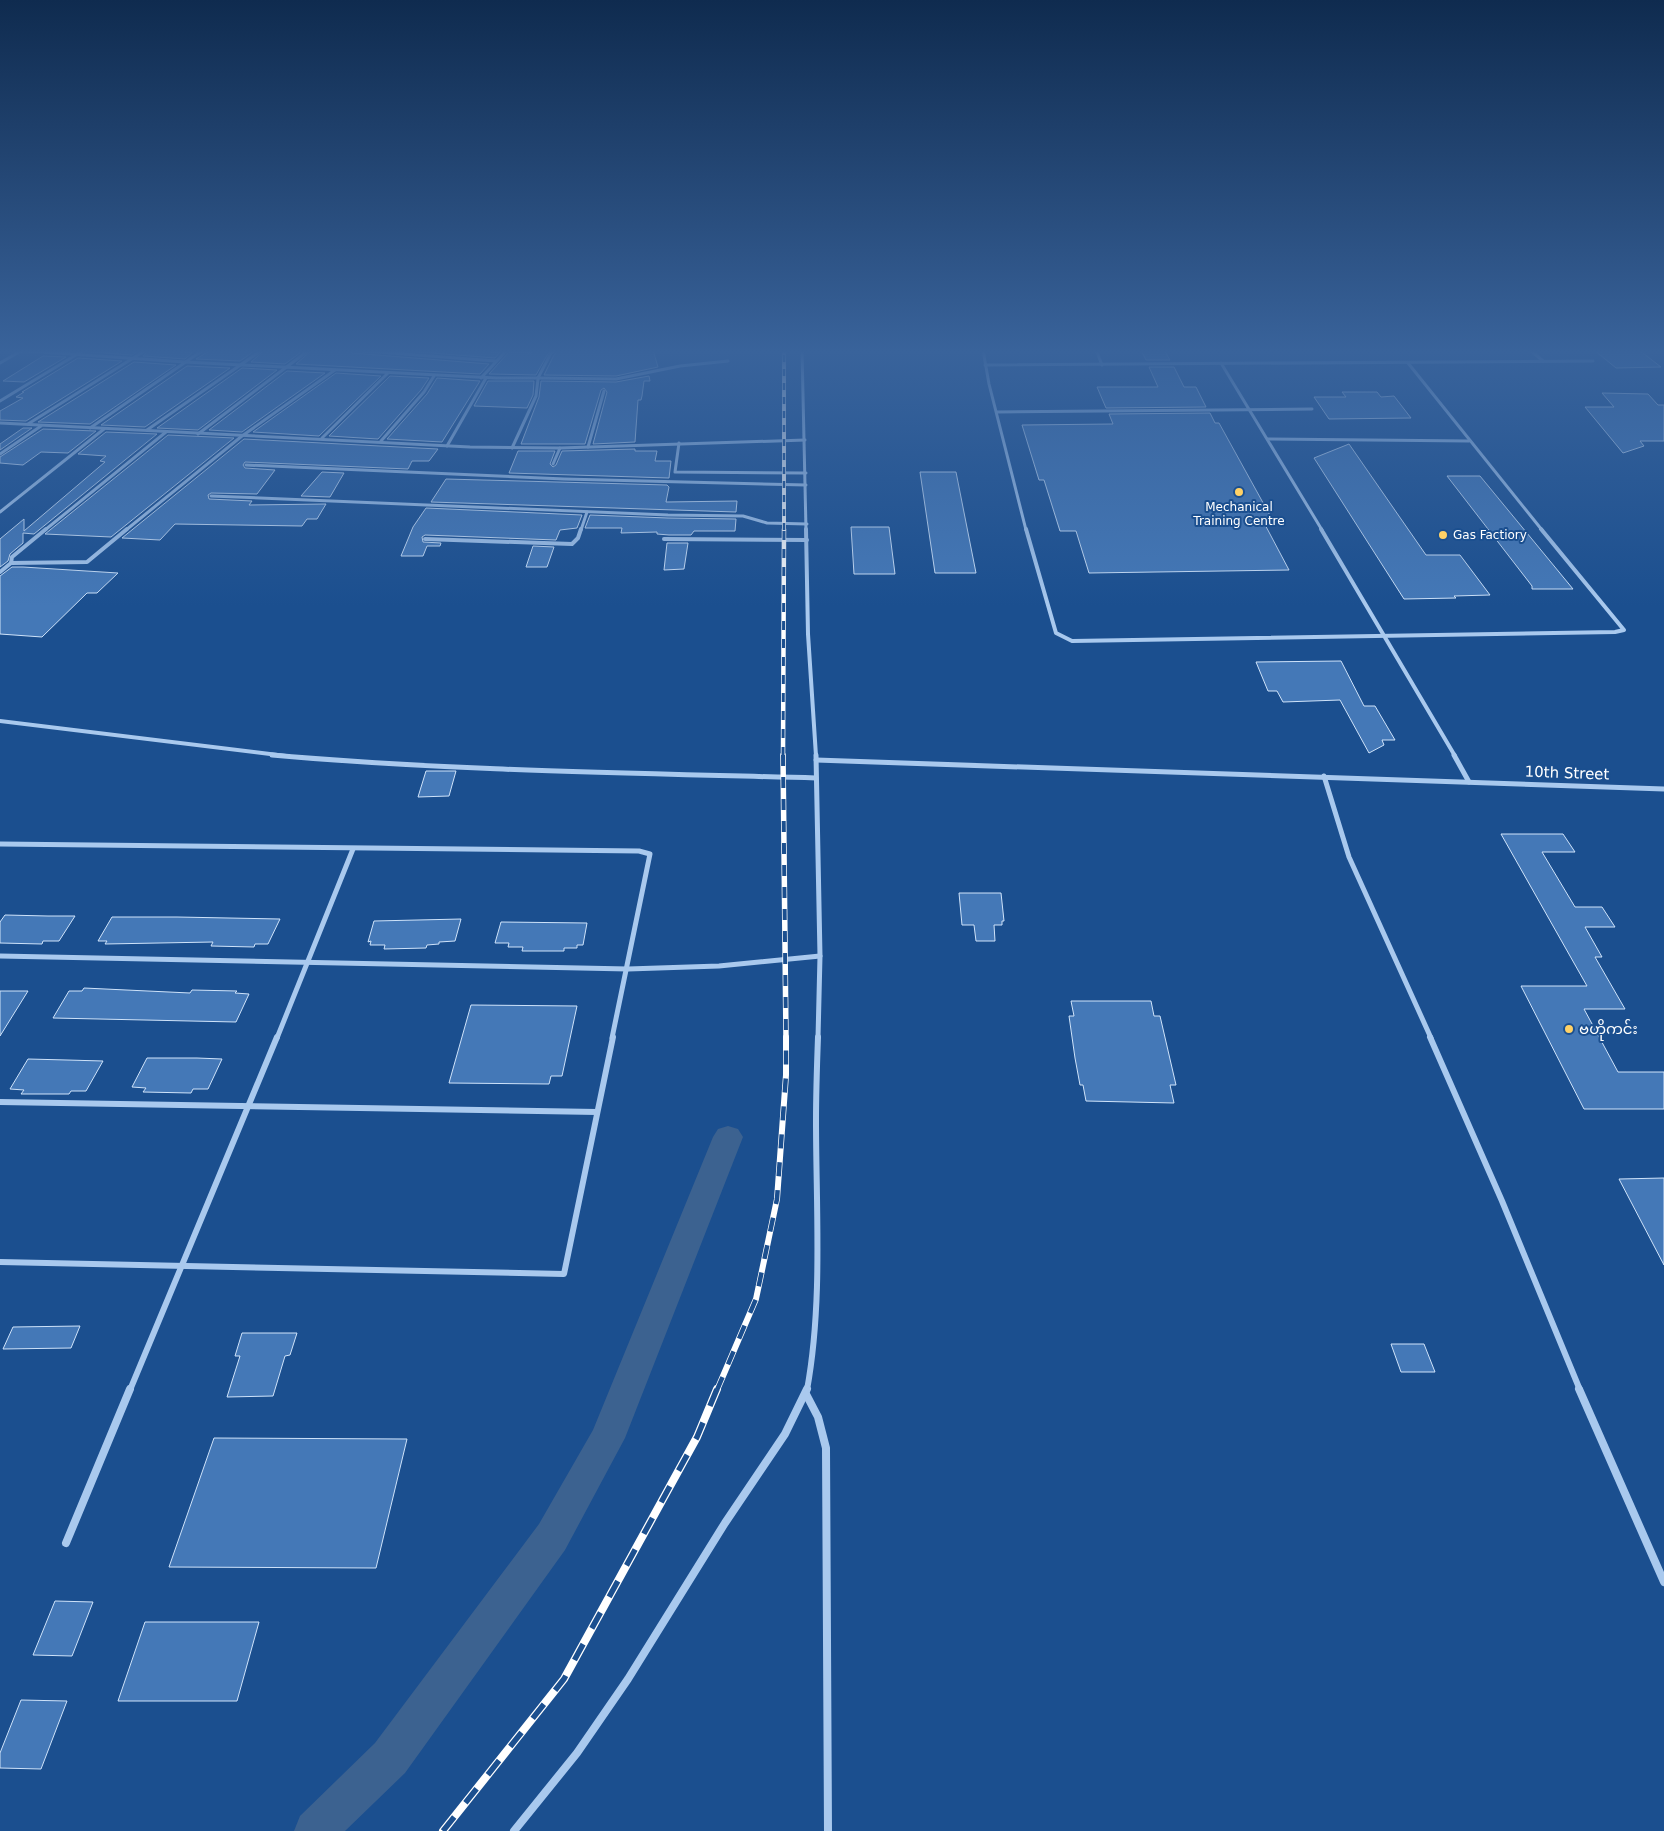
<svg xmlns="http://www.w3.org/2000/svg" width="1664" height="1831" font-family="'DejaVu Sans','Noto Sans Myanmar',sans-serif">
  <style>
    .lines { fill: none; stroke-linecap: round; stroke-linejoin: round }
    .canal { fill: #3c6290; fill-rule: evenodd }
    .building { fill: #4478b7; stroke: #cfe3fa }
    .minor-far4 { stroke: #a9c9ee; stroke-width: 3 }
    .minor-far3 { stroke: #a9c9ee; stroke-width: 4 }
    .minor-far2 { stroke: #a9c9ee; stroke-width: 5 }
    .minor-far1 { stroke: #a9c9ee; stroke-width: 6 }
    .minor { stroke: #a9c9ee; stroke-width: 8 }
    .rail-far4-casing { stroke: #fff; stroke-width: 4 }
    .rail-far3-casing { stroke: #fff; stroke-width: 4.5 }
    .rail-far2-casing { stroke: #fff; stroke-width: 5.5 }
    .rail-far1-casing { stroke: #fff; stroke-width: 6 }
    .rail-casing { stroke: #fff; stroke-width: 8 }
    .rail-far4 { stroke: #1b4f8f; stroke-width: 2.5; stroke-dasharray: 7; stroke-linecap: butt }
    .rail-far3 { stroke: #1b4f8f; stroke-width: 3; stroke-dasharray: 9; stroke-linecap: butt }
    .rail-far2 { stroke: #1b4f8f; stroke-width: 4; stroke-dasharray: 11; stroke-linecap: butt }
    .rail-far1 { stroke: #1b4f8f; stroke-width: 4.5; stroke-dasharray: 14; stroke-linecap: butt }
    .rail { stroke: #1b4f8f; stroke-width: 5.5; stroke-dasharray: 18; stroke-linecap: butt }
    .poi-dot { fill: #ffd166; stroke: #1b4f8f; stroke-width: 2 }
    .labels { text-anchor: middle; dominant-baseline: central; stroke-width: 4; stroke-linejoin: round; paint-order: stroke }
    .far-poi-label { font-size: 12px; fill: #fff; stroke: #1b4f8f }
    .street-label { font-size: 15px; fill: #fff; stroke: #1b4f8f }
    .poi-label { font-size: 15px; fill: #fff; stroke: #1b4f8f; text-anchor: start }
  </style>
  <rect width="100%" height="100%" fill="#1b4f8f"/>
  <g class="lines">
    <polygon class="canal" points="728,1126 738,1129 743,1137 625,1438 565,1550 405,1773 345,1831 294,1831 300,1816 375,1743 539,1524 593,1430 713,1137 718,1129"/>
  </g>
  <g class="building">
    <polygon points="93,350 140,350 132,355 90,352"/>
    <polygon points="149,350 193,352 185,359 143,356"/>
    <polygon points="211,350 256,350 240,361 196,359"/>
    <polygon points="265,350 304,350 285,364 251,362"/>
    <polygon points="312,350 349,350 352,353 489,364 480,374 296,364"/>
    <polygon points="393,350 455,350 500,352 495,358"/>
    <polygon points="535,350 550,350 536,375 489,374 509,352 532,353"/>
    <polygon points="559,350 653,350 658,367 616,376 544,375 554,355"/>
    <polygon points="1141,350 1164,350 1170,360 1146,360"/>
    <polygon points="1594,350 1639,350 1661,367 1616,368"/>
    <polygon points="43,356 66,357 24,382 3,381"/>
    <polygon points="78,358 122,361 26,421 0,420 0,411 23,398 16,397 24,392 22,392"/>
    <polygon points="134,362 176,365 90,424 38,422"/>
    <polygon points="187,366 230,368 145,427 101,425"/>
    <polygon points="1149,367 1174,367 1184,387 1196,387 1206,407 1106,408 1097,387 1158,387"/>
    <polygon points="242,368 277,370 198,430 157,428"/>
    <polygon points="287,371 325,373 242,432 209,430"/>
    <polygon points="336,373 381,376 319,436 253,432"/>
    <polygon points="390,376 429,378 421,390 378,439 329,436"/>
    <polygon points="649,376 650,381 644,381 642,396 641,400 638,400 635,442 593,444 607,392 604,388 601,390 585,444 521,444 539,397 541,381 616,382"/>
    <polygon points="437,378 480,381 442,442 387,439 427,394"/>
    <polygon points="488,381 534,381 533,395 527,408 474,406"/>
    <polygon points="1342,392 1377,392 1381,397 1394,396 1411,418 1329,419 1314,397 1346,397"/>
    <polygon points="1602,393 1648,394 1658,405 1664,405 1664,441 1640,441 1644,446 1623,453 1585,407 1614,407"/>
    <polygon points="1210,413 1215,423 1219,423 1272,519 1262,519 1289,570 1089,573 1076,531 1060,531 1044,480 1039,480 1022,425 1113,424 1109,414"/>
    <polygon points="23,428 32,428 0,450 0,444"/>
    <polygon points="43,429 96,431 68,453 41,452 23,465 0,463 0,457"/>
    <polygon points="106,432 157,434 34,534 23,533 23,543 10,554 8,561 0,567 0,539 24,519 24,531 105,462 100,461 106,456 78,454"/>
    <polygon points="168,435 234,438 111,537 45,534"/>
    <polygon points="244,439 438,449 429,461 412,461 408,469 245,462 243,465 245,468 275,470 257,494 211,493 208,495 209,499 252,501 249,505 326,504 317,519 307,519 302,526 175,524 160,540 122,538"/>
    <polygon points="1349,444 1426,555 1460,555 1490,595 1454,596 1456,598 1404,599 1314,458"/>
    <polygon points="635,449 635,451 657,451 655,461 671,461 669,478 509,473 518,451 555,451 550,464 553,467 556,465 562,451"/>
    <polygon points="322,472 344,473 330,497 301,496"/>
    <polygon points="920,472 956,472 976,573 935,573"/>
    <polygon points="1447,476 1480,476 1573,589 1532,589 1532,586"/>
    <polygon points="446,479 667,485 669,487 666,502 737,501 736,512 431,502"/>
    <polygon points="426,508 582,515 577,528 560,530 556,540 425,535 422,537 423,542 441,543 440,546 427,546 423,556 401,556 413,527"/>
    <polygon points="590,515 668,518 736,519 735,531 694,531 691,535 669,535 657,534 657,532 621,533 622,528 585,528"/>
    <polygon points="851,527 889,527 895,574 854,574"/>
    <polygon points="667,543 688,543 684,569 664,570"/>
    <polygon points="533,546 554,547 547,567 526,567"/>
    <polygon points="12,567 23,567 118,573 97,593 87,593 42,637 0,634 0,576"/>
    <polygon points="1341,661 1364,706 1375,706 1395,740 1382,740 1384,745 1369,753 1340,700 1283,702 1277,691 1268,691 1256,662"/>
    <polygon points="426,771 456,771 449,796 418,797"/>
    <polygon points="1501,834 1563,834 1575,852 1542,852 1575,907 1602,907 1615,927 1585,927 1602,957 1595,957 1625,1009 1584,1009 1618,1072 1664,1072 1664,1109 1584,1109 1521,986 1587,986"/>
    <polygon points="959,893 1001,893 1004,921 1002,921 1002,925 994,925 995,941 976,941 974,925 962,925"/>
    <polygon points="5,915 48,916 75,916 59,941 43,941 42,944 0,943 0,922"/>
    <polygon points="112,917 177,917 280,919 268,944 255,944 254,947 211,946 213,942 105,944 107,941 98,941"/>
    <polygon points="461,919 455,941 439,942 439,944 427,945 426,948 384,949 385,945 370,945 371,941 368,942 374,921"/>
    <polygon points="501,922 587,923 583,945 577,945 577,948 564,948 564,951 522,951 523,947 508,947 509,943 495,943"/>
    <polygon points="84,988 190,993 192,990 237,991 235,993 249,994 236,1022 53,1018 69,991 82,991"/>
    <polygon points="0,991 28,991 0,1036"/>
    <polygon points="1071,1001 1151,1001 1154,1016 1160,1016 1176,1085 1170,1085 1174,1103 1086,1101 1083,1085 1080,1085 1075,1058 1069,1016 1074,1016"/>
    <polygon points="471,1005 577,1006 562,1076 551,1076 549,1084 449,1083"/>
    <polygon points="147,1058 197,1058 222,1059 208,1089 193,1089 191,1093 143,1092 146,1088 132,1087"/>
    <polygon points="28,1059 67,1060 103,1061 86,1091 71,1091 69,1094 21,1094 24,1090 10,1089"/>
    <polygon points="1664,1178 1664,1265 1619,1179"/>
    <polygon points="80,1326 71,1348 3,1349 13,1327"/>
    <polygon points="242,1333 297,1333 290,1355 285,1356 273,1396 227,1397 240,1356 235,1356"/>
    <polygon points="1391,1344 1424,1344 1435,1372 1401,1372"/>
    <polygon points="214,1438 407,1439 376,1568 169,1567"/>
    <polygon points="55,1601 93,1602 72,1656 33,1655"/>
    <polygon points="145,1622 259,1622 237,1701 118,1701"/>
    <polygon points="21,1700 67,1701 41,1769 0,1768 0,1753"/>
  </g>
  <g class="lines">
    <g class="minor-far4">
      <polyline points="13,350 185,362 496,378 538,378 551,353 556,350"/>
      <polyline points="352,350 496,361"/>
      <polyline points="802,350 806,530"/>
      <polyline points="983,350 989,384 1026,530"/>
      <polyline points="1096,350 1102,365"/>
      <polyline points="1530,350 1543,361"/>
      <polyline points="0,363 21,351"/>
      <polyline points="1221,363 1322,530"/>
      <polyline points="1408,363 1542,530"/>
      <polyline points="985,365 1593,361"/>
      <polyline points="481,378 507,350"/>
      <polyline points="538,378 616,379 680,366 728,361"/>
      <polyline points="0,401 84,350"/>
      <polyline points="997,412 1312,409"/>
      <polyline points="0,423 470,447 560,448 805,440"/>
      <polyline points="28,424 146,350"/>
      <polyline points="90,428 203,350"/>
      <polyline points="147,430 262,350"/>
      <polyline points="198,434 309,350"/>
      <polyline points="322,438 388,373"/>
      <polyline points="1268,439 1469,441"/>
      <polyline points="381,441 424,392 434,376"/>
      <polyline points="679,443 675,472 806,473"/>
      <polyline points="447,446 486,378"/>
      <polyline points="588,447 604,391"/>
      <polyline points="512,448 536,396 538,379"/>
      <polyline points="0,454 41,426"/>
      <polyline points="553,464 560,448"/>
      <polyline points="246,465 564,479 806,485"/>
      <polyline points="211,496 668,515 743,516 767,523 807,524"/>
      <polyline points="0,512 104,429"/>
      <polyline points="45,530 166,432"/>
      <polyline points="126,530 242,436 335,370"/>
      <polyline points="581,530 587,512"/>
    </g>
    <g class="minor-far3">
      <polyline points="46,529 12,557 11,563 87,562 127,529"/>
      <polyline points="806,529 808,634 816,756"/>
      <polyline points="1026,529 1056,633 1072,641 1615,632 1624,630 1541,529"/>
      <polyline points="1321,529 1455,756"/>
      <polyline points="425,539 572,544 578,538 581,529"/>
      <polyline points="664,539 807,540"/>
      <polyline points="0,572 11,563"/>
      <polyline points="0,721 286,756"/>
    </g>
    <g class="minor-far2">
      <path d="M 272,755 C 453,771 635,773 816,778"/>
      <polyline points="816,755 820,956 818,1038"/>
      <polyline points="1454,755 1469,782"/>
      <polyline points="816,760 1664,789"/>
      <polyline points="1324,776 1349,857 1431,1038"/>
      <polyline points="0,844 639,851 650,854 612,1038"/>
      <polyline points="0,956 628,969 719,966 820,956"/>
      <polyline points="277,1038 353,849"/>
    </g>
    <g class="minor-far1">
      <polyline points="1430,1037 1502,1201 1580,1390"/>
      <polyline points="0,1102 597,1112"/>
      <polyline points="0,1262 564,1274 613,1037"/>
      <polyline points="130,1390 277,1037"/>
      <path d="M 807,1390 C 823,1302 816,1210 816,1120 C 816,1092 817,1064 818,1037"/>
    </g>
    <g class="minor">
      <polyline points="1579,1389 1664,1582"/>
      <polyline points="806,1394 818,1417 826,1448 828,1831"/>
      <polyline points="66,1543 130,1389"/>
      <polyline points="514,1831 577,1753 628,1679 725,1523 785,1434 807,1389"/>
    </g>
    <defs>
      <polyline id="rail-far4" points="784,530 784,350"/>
      <polyline id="rail-far3" points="783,756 784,529"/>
      <polyline id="rail-far2" points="783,755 786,1038"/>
      <polyline id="rail-far1" points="717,1390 756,1299 777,1199 786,1075 786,1037"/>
      <polyline id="rail" points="443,1831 564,1679 697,1437 717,1389"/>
    </defs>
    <use href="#rail-far4" class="rail-far4-casing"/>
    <use href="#rail-far3" class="rail-far3-casing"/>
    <use href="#rail-far2" class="rail-far2-casing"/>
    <use href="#rail-far1" class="rail-far1-casing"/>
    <use href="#rail" class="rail-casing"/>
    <use href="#rail-far4" class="rail-far4"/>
    <use href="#rail-far3" class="rail-far3"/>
    <use href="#rail-far2" class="rail-far2"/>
    <use href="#rail-far1" class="rail-far1"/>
    <use href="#rail" class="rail"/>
  </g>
  <linearGradient id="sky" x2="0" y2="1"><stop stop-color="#0f2b4f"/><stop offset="0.58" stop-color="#39639b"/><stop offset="1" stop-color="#39639b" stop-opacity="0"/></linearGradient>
  <rect width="1664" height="606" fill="url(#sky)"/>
  <g class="poi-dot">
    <circle cx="1239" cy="492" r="5"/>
    <circle cx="1443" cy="535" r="5"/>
    <circle cx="1569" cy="1029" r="5"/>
  </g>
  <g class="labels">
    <g class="far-poi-label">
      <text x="1239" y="507">Mechanical<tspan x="1239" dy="14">Training Centre</tspan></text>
      <text x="1453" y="535" text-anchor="start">Gas Factiory</text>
    </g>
    <g class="street-label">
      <text transform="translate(1567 773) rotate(2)">10th Street</text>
    </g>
    <g class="poi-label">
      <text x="1579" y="1029">ဗဟိုကင်း</text>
    </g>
  </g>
</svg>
